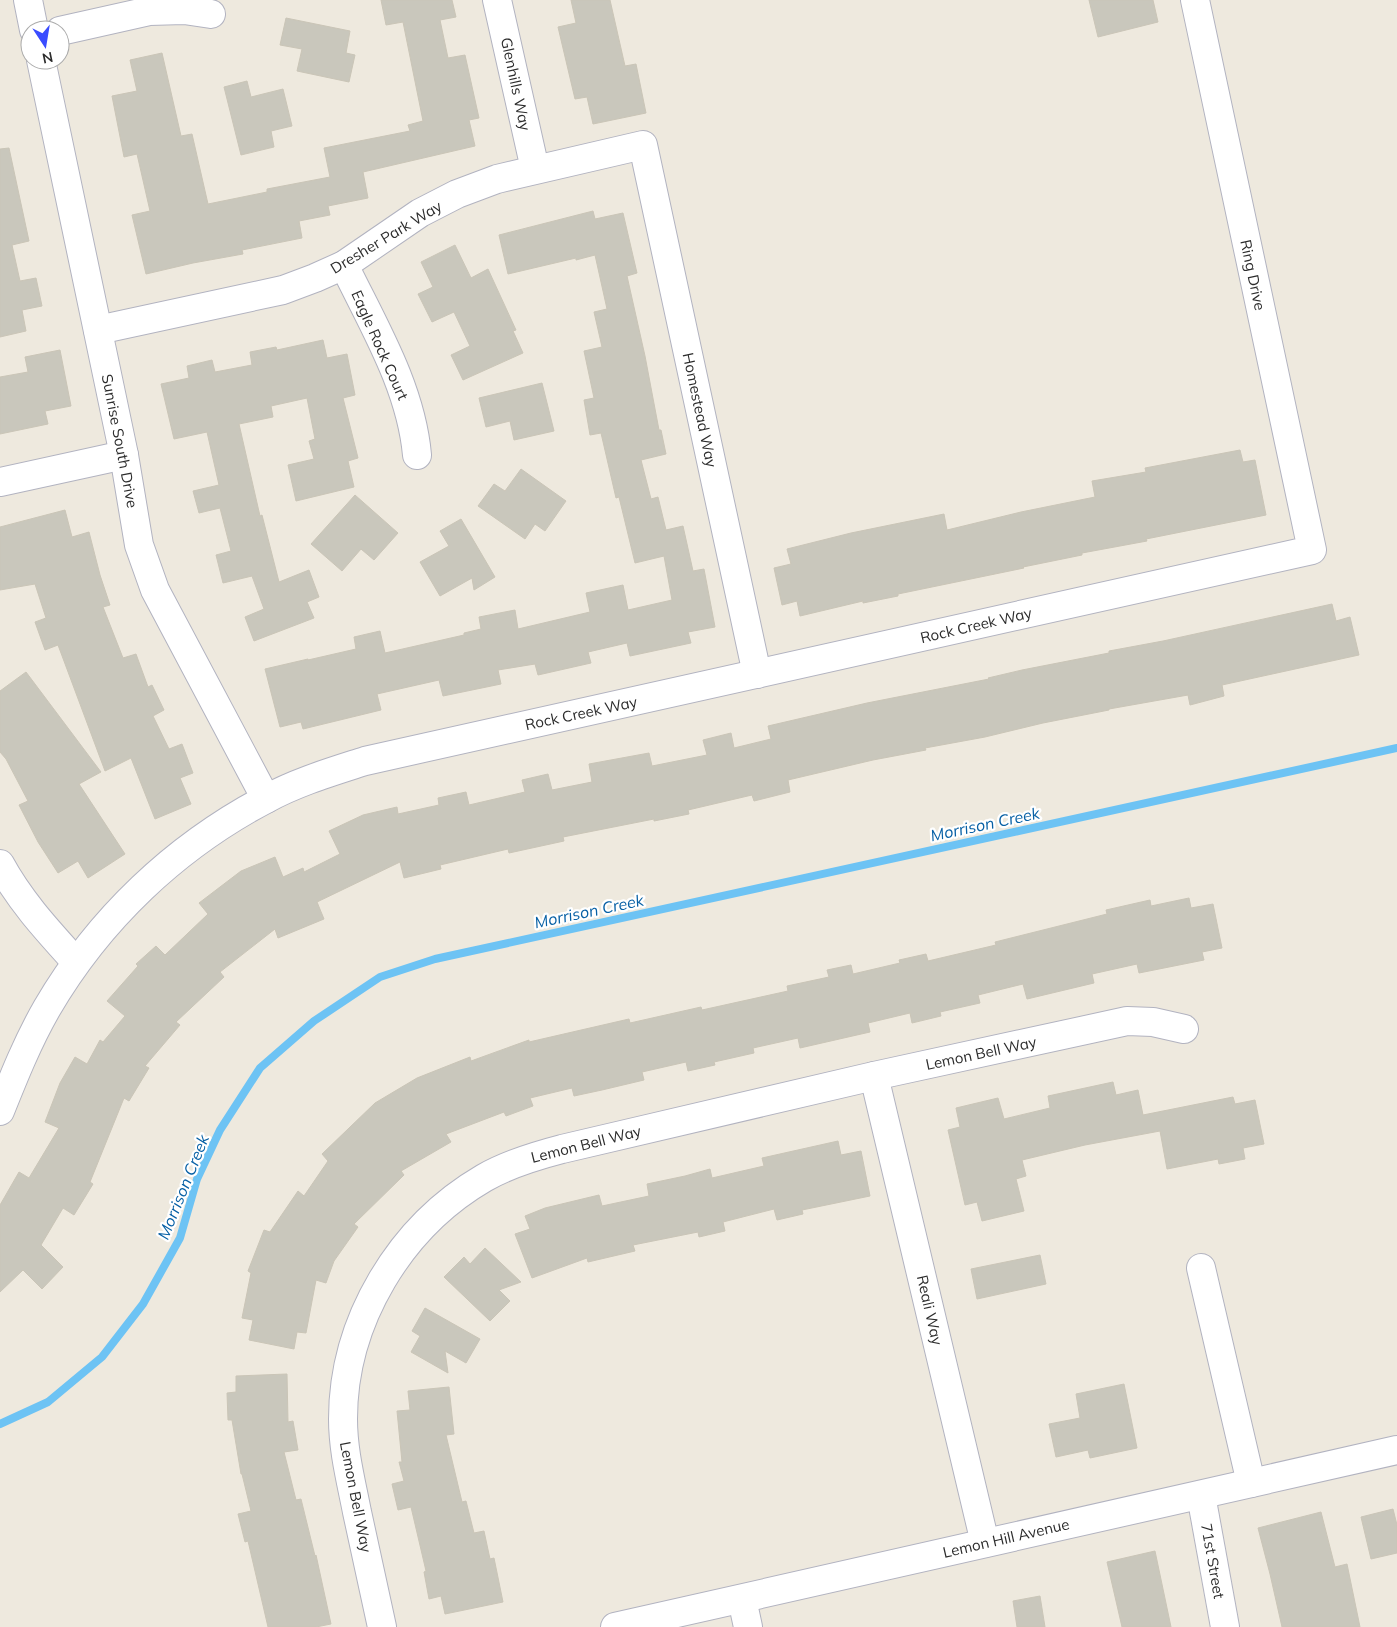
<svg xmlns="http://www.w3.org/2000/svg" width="1397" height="1627" font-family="Mulish,sans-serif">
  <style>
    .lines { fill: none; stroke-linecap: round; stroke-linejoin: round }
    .stream { stroke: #6dc3f4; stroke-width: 8 }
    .building { fill: #c9c7bc; stroke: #cac5b7 }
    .minor-casing { stroke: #b2b3c0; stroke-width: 30 }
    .minor { stroke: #fff; stroke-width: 28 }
    .labels { text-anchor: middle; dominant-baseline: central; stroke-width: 4.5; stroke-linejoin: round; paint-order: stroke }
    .street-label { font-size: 15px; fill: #2c2c2c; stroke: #fff }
    .water-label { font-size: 16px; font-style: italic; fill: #0760a5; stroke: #fff }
  </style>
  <rect width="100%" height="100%" fill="#eee9de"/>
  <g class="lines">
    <polyline class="stream" points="0,1424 48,1402 102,1357 143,1304 180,1238 197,1179 220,1130 260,1068 314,1021 380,977 435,959 1397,748"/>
  </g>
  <g class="building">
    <polygon points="381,0 452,0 456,17 440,20 448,58 465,55 479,118 469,120 475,146 363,172 368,198 328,206 330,215 299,221 302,238 242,250 243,254 193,263 146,274 132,215 150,211 137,154 124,157 112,96 137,91 130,60 162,53 181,136 192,134 208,204 267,192 267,189 330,177 324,148 410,131 408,125 423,121 403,22 386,25"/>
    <polygon points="571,0 610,0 625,66 636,64 646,113 593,124 587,97 575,99 558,27 576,23"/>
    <polygon points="1089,0 1153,0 1158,22 1098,37"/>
    <polygon points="286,18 350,31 346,53 355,55 349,82 297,71 302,49 280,45"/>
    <polygon points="247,81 251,97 283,89 292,126 271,131 274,147 241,155 224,87"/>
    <polygon points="9,148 29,241 12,245 20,281 36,278 42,306 22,310 26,331 0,337 0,149"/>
    <polygon points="593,211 595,219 623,213 637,273 627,276 645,356 659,430 661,430 666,454 641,460 651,499 658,497 666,530 683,526 693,571 704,569 715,627 688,632 691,643 630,656 627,643 588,652 591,663 538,675 535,664 498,670 501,684 443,696 439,680 377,694 381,710 303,729 301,722 280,727 265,669 308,659 308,660 356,649 354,637 380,631 385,653 464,635 464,633 481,629 479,617 515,610 518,629 590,612 586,593 623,585 628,610 672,600 664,556 635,563 619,497 616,498 601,433 590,435 584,400 594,398 584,351 602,347 594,312 607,309 595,255 576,260 576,258 508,274 499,235"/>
    <polygon points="455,245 471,278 488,269 516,330 513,331 523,353 463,380 451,355 470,346 454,312 432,322 418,294 433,287 421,262"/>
    <polygon points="323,340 327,358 347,354 355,395 343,398 358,458 348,461 354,487 296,501 288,465 314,459 309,441 315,439 307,398 271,406 273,417 239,424 260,516 262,515 279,582 309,570 319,597 307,602 314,618 254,641 245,617 264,609 252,576 223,583 216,555 231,551 220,508 199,513 193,491 219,485 207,432 174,439 161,384 189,378 187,366 212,360 215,372 252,365 250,352 276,347 277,350"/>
    <polygon points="60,350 71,406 45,411 48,424 0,434 0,377 28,372 25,357"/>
    <polygon points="542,383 554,431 514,440 510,421 486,427 479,398"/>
    <polygon points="1240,450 1243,462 1255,460 1266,515 1146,539 1147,541 1082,553 1082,555 1023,567 1024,568 898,594 898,596 863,603 863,601 800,616 797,601 782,605 774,568 791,564 787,549 851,533 944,514 947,530 1021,512 1095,497 1092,481 1146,472 1145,468"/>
    <polygon points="521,469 566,501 545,531 535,524 525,539 478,506 494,484 505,491"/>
    <polygon points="355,495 398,533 374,560 361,549 342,571 311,544"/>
    <polygon points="65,510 72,537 89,532 100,575 110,605 103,607 123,658 136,654 148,687 152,685 164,710 153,716 169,749 182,744 193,773 180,778 191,804 155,819 131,758 105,771 58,645 45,650 35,622 46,618 35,584 0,590 0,527"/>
    <polygon points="461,519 495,577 474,590 472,578 440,596 420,562 449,546 440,531"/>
    <polygon points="1332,604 1336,621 1350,617 1359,655 1222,685 1224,696 1190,705 1188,695 1109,709 1109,710 1043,723 985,737 925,748 926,750 873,760 788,780 790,792 754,801 752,795 688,810 689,814 654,821 654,819 563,837 564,841 509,853 508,849 440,865 441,869 404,878 400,862 317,902 324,919 278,938 275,929 220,972 224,977 176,1022 180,1025 145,1066 149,1068 129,1101 124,1098 90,1182 93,1184 74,1215 63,1208 41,1245 63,1267 42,1289 23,1270 0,1292 0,1205 19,1172 29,1178 59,1128 45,1122 60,1083 75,1057 87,1064 100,1040 103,1042 125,1016 107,1001 138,966 136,964 156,946 165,955 208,914 199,903 241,871 275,857 283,877 303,868 304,872 340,854 329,831 363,815 397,807 398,814 439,805 438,798 466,792 469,805 525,792 522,780 548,774 552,790 592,782 589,764 649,753 652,766 707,755 703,740 731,733 734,748 771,739 768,726 867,703 989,679 988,678 1022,670 1109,653 1109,651 1163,641"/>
    <polygon points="26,672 101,772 79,784 125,854 88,878 78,861 58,873 38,842 19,805 28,801 6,759 0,752 0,691"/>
    <polygon points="1189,898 1191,908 1213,904 1222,948 1202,952 1204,960 1139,973 1137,964 1092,974 1094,983 1027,999 1023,984 978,995 980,1003 940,1012 941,1016 912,1023 910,1013 868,1023 870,1032 800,1048 798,1038 753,1048 754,1053 714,1062 715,1065 688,1071 686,1062 642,1072 644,1080 602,1090 574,1096 572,1088 530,1098 533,1106 506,1116 504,1112 446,1134 451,1142 401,1171 404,1175 354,1224 358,1227 334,1261 326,1283 316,1280 306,1333 297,1332 294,1349 249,1340 253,1320 242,1318 251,1273 248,1271 264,1230 270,1232 298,1191 304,1196 328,1161 322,1154 375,1103 417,1078 470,1057 471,1061 529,1040 529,1042 629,1019 630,1023 701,1007 702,1010 788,991 787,986 829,977 827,970 851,965 853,974 900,963 899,960 926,954 928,961 996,945 995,942 1107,914 1106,910 1150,900 1151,906"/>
    <polygon points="1113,1082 1116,1095 1138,1090 1143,1115 1233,1097 1235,1104 1255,1100 1264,1144 1243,1148 1245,1159 1219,1164 1218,1159 1167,1169 1160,1131 1085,1145 1022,1160 1026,1176 1016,1179 1024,1211 982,1221 977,1202 965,1205 948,1130 960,1127 956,1108 998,1098 1004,1119 1050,1108 1048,1096"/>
    <polygon points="838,1141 841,1155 861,1151 870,1196 802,1210 803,1214 777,1220 774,1209 723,1222 725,1231 699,1237 698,1232 633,1245 635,1251 588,1262 587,1258 532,1278 515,1234 530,1229 525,1216 545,1208 599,1195 602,1206 649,1196 647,1184 685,1176 710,1169 712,1178 764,1166 762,1158"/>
    <polygon points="485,1248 521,1282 499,1290 510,1301 490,1321 444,1277 464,1257 470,1264"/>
    <polygon points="1040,1255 1046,1284 977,1299 971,1269"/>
    <polygon points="425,1308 480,1339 466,1363 445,1351 448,1373 411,1352 420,1336 412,1331"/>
    <polygon points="287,1374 288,1422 293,1421 298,1450 284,1452 296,1500 301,1499 315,1556 316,1555 331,1624 316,1627 268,1627 248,1541 245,1542 238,1514 251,1511 242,1474 241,1474 232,1420 228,1420 227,1393 236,1392 236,1376"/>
    <polygon points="1124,1384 1137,1448 1090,1458 1088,1450 1056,1457 1049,1424 1080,1418 1076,1394"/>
    <polygon points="449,1387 454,1434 446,1435 462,1502 466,1501 474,1533 484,1531 490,1559 494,1558 503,1602 445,1614 441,1596 429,1599 424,1572 426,1571 411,1507 398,1510 392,1484 404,1481 399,1462 402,1462 397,1411 410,1410 408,1391"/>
    <polygon points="1393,1509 1397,1525 1397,1553 1371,1559 1361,1517"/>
    <polygon points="1321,1512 1335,1567 1347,1564 1360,1627 1282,1627 1270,1574 1258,1528"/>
    <polygon points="1155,1551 1171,1627 1122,1627 1107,1562"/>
    <polygon points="1040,1596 1045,1627 1017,1627 1013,1601"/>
  </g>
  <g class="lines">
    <defs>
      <g id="minor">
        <polyline points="28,0 34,30"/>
        <polyline points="497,0 535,169"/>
        <polyline points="60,31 149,11 184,10 211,14"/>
        <polyline points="41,60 124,455 139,545 155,590 266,799"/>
        <path d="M 344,265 C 373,325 411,387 417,455"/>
        <polyline points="98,330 283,290 315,278 344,265 420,213 457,194 497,179 643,145 757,674"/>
        <polyline points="0,482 124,455"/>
        <path d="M 0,864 C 20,901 48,931 76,962"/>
        <polyline points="874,1076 985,1543"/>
        <path d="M 0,1111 C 14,1076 28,1041 47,1008 C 99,919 175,847 266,799 C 297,782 331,772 365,761 L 1312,550 L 1195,0"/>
        <polyline points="1201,1268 1251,1483"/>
        <polyline points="1201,1495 1225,1627"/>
        <polyline points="742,1599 748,1627"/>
        <path d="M 382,1627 C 374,1589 365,1550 357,1512 C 351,1481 343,1451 343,1419 C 343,1321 400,1227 484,1178 C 508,1164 535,1156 562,1149 L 874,1076 L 1127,1021 L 1153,1022 L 1184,1029"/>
        <polyline points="615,1627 1397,1450"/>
      </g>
    </defs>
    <use href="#minor" class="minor-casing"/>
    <use href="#minor" class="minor"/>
  </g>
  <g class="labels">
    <g class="street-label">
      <text transform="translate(516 84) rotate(78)">Glenhills Way</text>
      <text transform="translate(386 237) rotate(-31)">Dresher Park Way</text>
      <text transform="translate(1253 275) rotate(78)">Ring Drive</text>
      <text transform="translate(380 345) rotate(66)">Eagle Rock Court</text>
      <text transform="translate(700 410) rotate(78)">Homestead Way</text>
      <text transform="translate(120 441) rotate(79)">Sunrise South Drive</text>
      <text transform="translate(976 625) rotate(-13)">Rock Creek Way</text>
      <text transform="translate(581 713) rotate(-12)">Rock Creek Way</text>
      <text transform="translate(981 1053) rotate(-12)">Lemon Bell Way</text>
      <text transform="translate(586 1144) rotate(-14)">Lemon Bell Way</text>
      <text transform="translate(930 1310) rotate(77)">Reali Way</text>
      <text transform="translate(356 1497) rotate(79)">Lemon Bell Way</text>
      <text transform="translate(1006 1538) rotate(-13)">Lemon Hill Avenue</text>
      <text transform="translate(1213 1561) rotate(80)">71st Street</text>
    </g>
    <g class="water-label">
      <text transform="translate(985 824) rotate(-12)">Morrison Creek</text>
      <text transform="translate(589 911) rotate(-12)">Morrison Creek</text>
      <text transform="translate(183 1187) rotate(-68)">Morrison Creek</text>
    </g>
  </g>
  <g transform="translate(45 45) rotate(168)"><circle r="24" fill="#ffffff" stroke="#ababab"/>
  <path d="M0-4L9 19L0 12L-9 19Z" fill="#3a4cff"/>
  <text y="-8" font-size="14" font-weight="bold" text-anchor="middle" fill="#2c2c2c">N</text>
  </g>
</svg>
